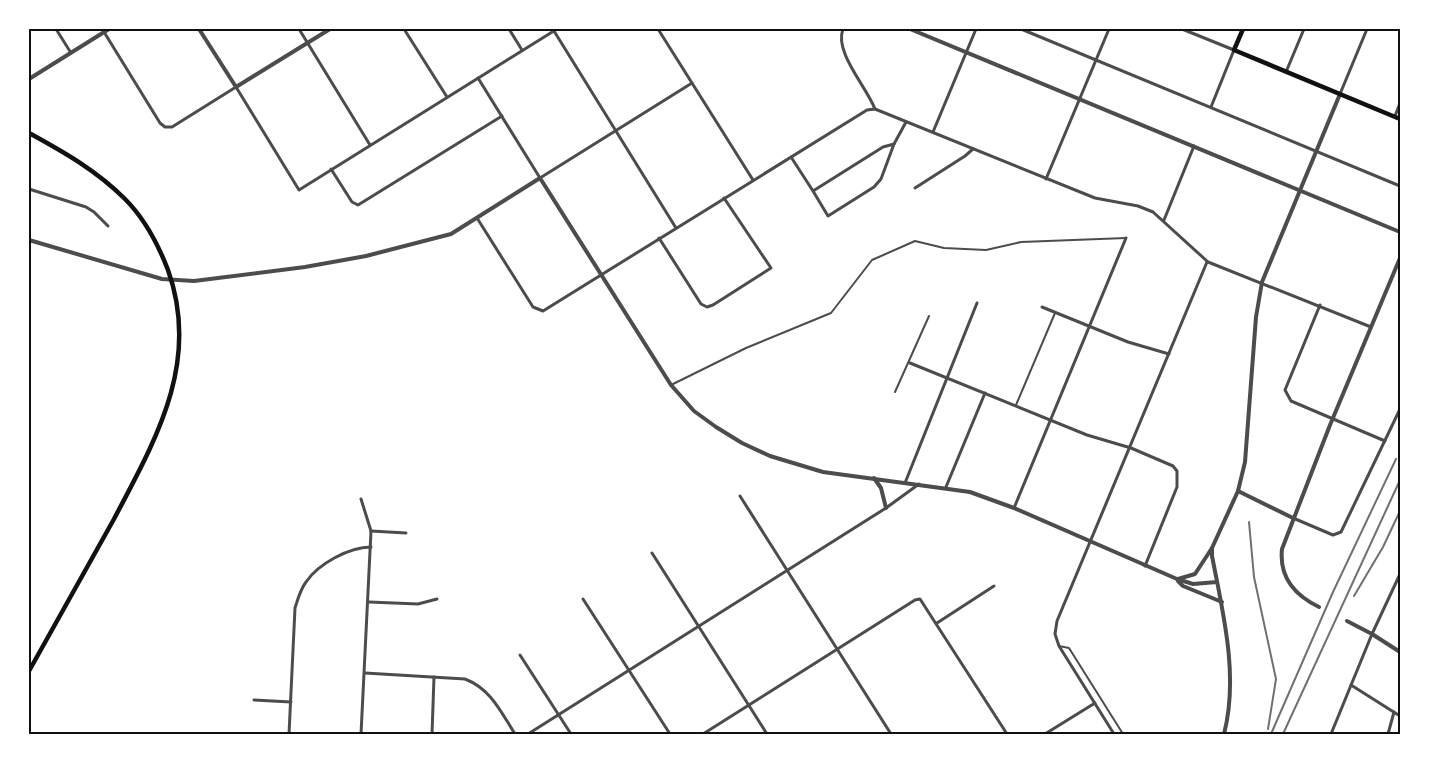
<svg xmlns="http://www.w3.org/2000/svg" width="1429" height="763" font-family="'Space Grotesk',sans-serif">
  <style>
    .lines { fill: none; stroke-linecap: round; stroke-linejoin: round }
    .service { stroke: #4c4c4c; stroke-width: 2 }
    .minor { stroke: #4c4c4c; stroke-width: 3 }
    .tertiary { stroke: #4c4c4c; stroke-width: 4 }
    .secondary { stroke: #111; stroke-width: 4.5 }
    .rail { stroke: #707070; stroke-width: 2 }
    .neatline { fill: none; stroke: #111; stroke-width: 2 }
  </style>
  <rect width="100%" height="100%" fill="#fff"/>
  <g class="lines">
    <g class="service">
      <polyline points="671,385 746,348 831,313 872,260 915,241 944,248 986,250 1021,242 1126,238"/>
      <polyline points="895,392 929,316"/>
      <polyline points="1016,405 1055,313"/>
      <polyline points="1059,646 1069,648 1123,734"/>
    </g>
    <g class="minor">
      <polyline points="56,29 71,53"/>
      <polyline points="299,29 370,145"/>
      <polyline points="404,29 447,97"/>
      <polyline points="509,29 522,50"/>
      <polyline points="658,29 753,180"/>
      <path d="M 843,29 C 834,52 866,86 875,109"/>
      <polyline points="1021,29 1400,186"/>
      <polyline points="1182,29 1234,50 1211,107"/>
      <polyline points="554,31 676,228"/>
      <polyline points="104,32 160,123 165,127 172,127 236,87 299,190 557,29"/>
      <polyline points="1286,72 1304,29"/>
      <polyline points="478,78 540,178 692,83"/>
      <polyline points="1340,94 1367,29"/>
      <polyline points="1395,116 1400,103"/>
      <polyline points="933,132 976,29"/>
      <polyline points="894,144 906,122"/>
      <polyline points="791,157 813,191 883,147 894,144 881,179 874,187 828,216 813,191"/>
      <polyline points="331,169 352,202 358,205 502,116"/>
      <polyline points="1046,179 1109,29"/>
      <polyline points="915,188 965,156 973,149"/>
      <polyline points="29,189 86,207 94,212 108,226"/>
      <polyline points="477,218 533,307 543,311 867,110 875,109 1095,198 1138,206 1153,212 1208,262 1371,327"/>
      <polyline points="1164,220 1194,146"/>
      <polyline points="659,238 701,304 707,307 713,305 771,268 724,198"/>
      <polyline points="1320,305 1285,390 1291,401 1385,441"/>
      <polyline points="1042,307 1128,342 1169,354"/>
      <polyline points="910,363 1087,435 1131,448 1173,466 1177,471 1177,487 1145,566"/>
      <polyline points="905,483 977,303"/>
      <polyline points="946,487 985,393"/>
      <polyline points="740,496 891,734"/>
      <polyline points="361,499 371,531 361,734"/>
      <polyline points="1014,508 1126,238"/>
      <polyline points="1293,518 1333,535 1341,532 1400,409"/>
      <polyline points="371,531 406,533"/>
      <polyline points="652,553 767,734"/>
      <polyline points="583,599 670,734"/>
      <polyline points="369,602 418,604 437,599"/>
      <polyline points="937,623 994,586"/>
      <polyline points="520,655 571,734"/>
      <path d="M 365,673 L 465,679 C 491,689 501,712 515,734"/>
      <polyline points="1351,685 1400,716"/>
      <polyline points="254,700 291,702"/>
      <path d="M 289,734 L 295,608 C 298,599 300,590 306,582 C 318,564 349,547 371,547"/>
      <polyline points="432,734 434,677"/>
      <polyline points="528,734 886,508 919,484"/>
      <polyline points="703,734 915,600 920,599 1007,734"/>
      <polyline points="1045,734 1095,703"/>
      <polyline points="1114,734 1059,646 1055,634 1057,621 1207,262"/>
      <polyline points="1331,734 1372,634 1400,574"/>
      <polyline points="1388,734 1394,712"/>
    </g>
    <g class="tertiary">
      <polyline points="199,29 236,87 330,29"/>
      <polyline points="910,29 1400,232"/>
      <polyline points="29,79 109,29"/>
      <polyline points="29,240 162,279 194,281 305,267 366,256 451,234 540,178 671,385 694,411 716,427 742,443 770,456 823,472 970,492 1014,508 1177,579 1193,584 1217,582"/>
      <polyline points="874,478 881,488 886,508"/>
      <polyline points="1238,491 1293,518"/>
      <polyline points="1178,579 1195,574 1212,548"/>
      <polyline points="1178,581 1183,586 1222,602"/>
      <path d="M 1319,607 C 1294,595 1279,577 1282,549 L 1330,425 L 1400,258"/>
      <polyline points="1347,621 1372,634 1400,652"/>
      <path d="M 1224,734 C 1239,676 1223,613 1212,556 L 1212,548 L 1238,491 L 1245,462 L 1256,317 L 1262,282 L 1340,94"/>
    </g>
    <g class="secondary">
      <polyline points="1243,29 1234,50 1400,119"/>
      <path d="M 29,133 C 64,152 97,171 125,199 C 145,219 158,244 168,270 C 201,362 156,439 114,519 C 86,570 57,620 29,671"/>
    </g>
    <g class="rail">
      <polyline points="1249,522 1254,577 1276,679 1268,729"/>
      <polyline points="1354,596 1383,547 1400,511"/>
      <polyline points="1271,734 1333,592 1396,459"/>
      <polyline points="1283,734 1400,480"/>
    </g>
  </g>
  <rect width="1429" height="763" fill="none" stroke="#ffffff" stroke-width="60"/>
  <rect x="30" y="30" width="1369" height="703" class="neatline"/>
</svg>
